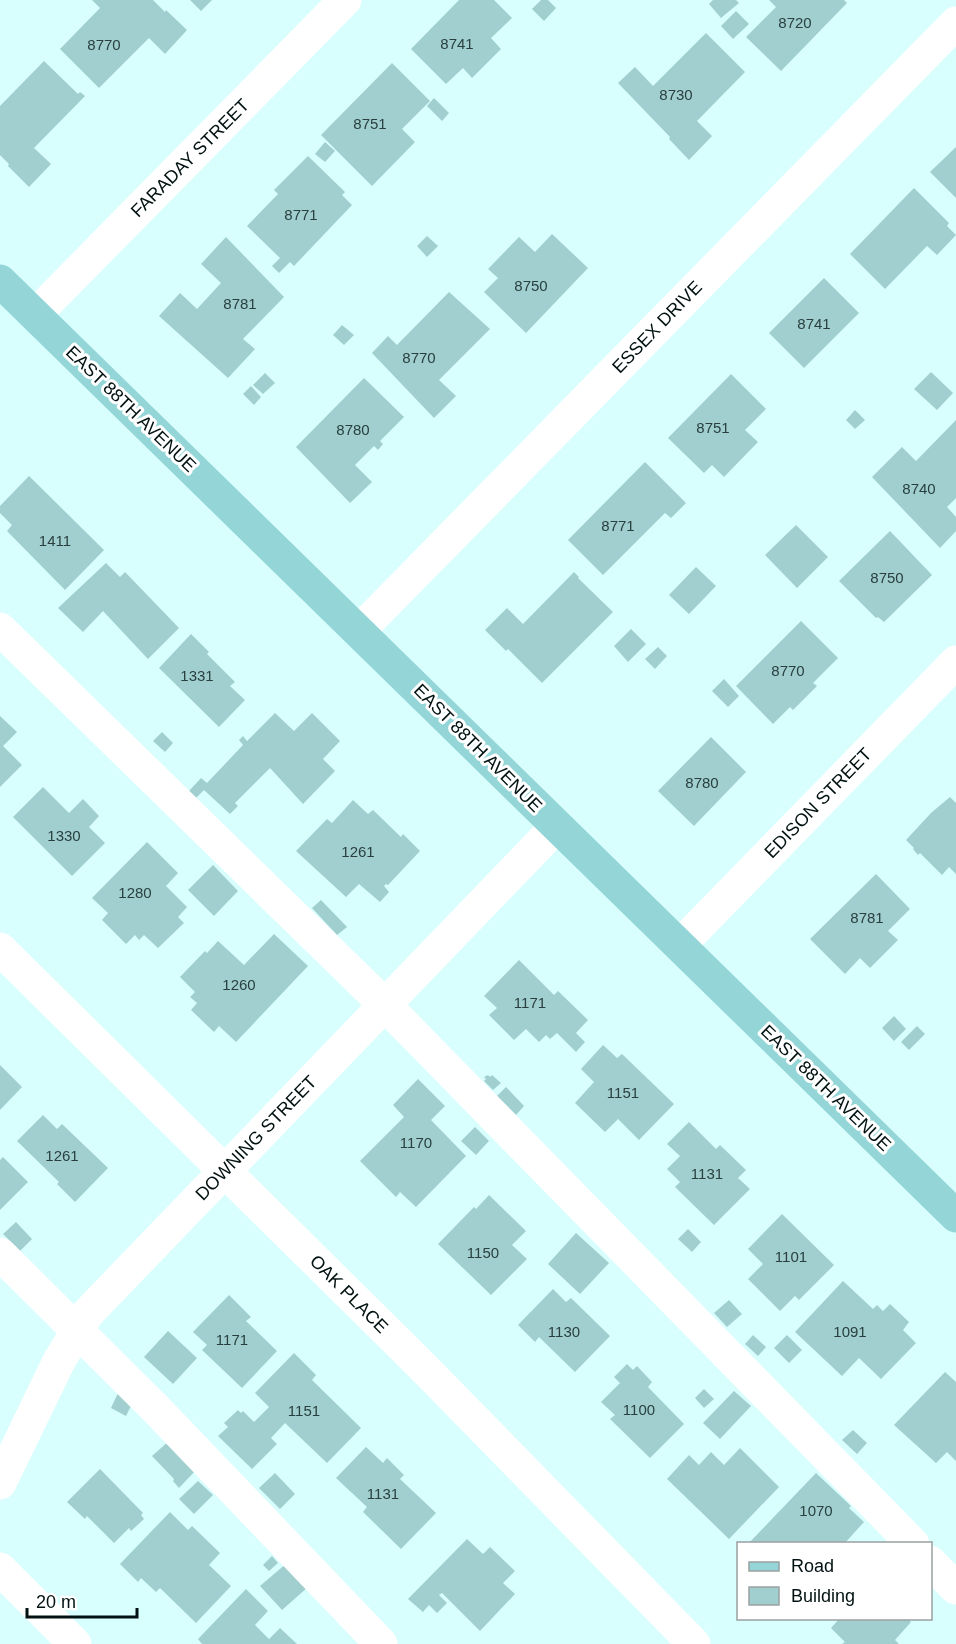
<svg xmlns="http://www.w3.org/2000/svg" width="956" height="1644" font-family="Arial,sans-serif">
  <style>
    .building { fill: #a1cfcf }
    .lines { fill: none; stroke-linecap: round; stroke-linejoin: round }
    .minor { stroke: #fff; stroke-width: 33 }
    .major { stroke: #94d6d7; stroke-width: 33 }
    .labels { text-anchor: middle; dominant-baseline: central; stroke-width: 6; stroke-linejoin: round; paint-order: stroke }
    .number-label { font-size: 15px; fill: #2a4040 }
    .street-label { font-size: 18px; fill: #021111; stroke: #fff }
  </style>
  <rect width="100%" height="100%" fill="#d8fefe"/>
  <g class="building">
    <polygon points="92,0 153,0 165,12 166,10 187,30 165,54 149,38 99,88 60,49 100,8"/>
    <polygon points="190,0 212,0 201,11"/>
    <polygon points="459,0 494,0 512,18 491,38 501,49 472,78 463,68 446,84 411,49"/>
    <polygon points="541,0 548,0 556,8 544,21 532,9"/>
    <polygon points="713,0 736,0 739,3 721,18 709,4"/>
    <polygon points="769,0 844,0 847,3 781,71 746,37 776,7"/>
    <polygon points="736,11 749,24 733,39 721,26"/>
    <polygon points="706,33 745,72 697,121 712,136 689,160 669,139 670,137 618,83 635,67 653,86"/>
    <polygon points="44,61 78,94 80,92 85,96 34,148 51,164 29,187 8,166 9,164 0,155 0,106"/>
    <polygon points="392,63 430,101 402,129 415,142 372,186 321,135"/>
    <polygon points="434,98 449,113 442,121 427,106"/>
    <polygon points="325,142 335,151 325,162 315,154"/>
    <polygon points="956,147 956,198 930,172"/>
    <polygon points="308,156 345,192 342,195 352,205 294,266 290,262 279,273 272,266 280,258 247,226 278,194 274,190"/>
    <polygon points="914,188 949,223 947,226 956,235 937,255 927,246 885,289 850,254"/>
    <polygon points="552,234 588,268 526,333 484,292 498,278 488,269 519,237 535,252"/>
    <polygon points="427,236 438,246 427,257 417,246"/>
    <polygon points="226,237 284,297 243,339 255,349 228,378 159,316 180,293 197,309 221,283 201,264"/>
    <polygon points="824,278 859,313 804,368 769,333"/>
    <polygon points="449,292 490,329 439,380 456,396 434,418 372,353 388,336 397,345"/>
    <polygon points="342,325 354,335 344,345 333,335"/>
    <polygon points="931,372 953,393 937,410 914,389"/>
    <polygon points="265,373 275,383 263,394 253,385"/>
    <polygon points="731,374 766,409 745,430 758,442 724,477 712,465 704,473 668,438"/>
    <polygon points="364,378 404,417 380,441 383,444 378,450 374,446 355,465 372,482 350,503 296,447"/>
    <polygon points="251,386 261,397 254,405 243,394"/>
    <polygon points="855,410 865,420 855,429 846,420"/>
    <polygon points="956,420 956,498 947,507 956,517 956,531 940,548 872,477 902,447 916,461"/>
    <polygon points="645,462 686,503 671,518 665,513 603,575 568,540"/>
    <polygon points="29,476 104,550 65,590 7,531 12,525 0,513 0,506"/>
    <polygon points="796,525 828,557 797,588 765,555"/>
    <polygon points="890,531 932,575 884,622 878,617 876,618 839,581"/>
    <polygon points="106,563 120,577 125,572 179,628 148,659 103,611 83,632 58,608"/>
    <polygon points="696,567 716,586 689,614 669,595"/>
    <polygon points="574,572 579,577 578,578 613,612 542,683 508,649 506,651 485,630 507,608 523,624"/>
    <polygon points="801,621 838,658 813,683 817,686 793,710 790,707 773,724 736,686"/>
    <polygon points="631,629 646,644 628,662 614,646"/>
    <polygon points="191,634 209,652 207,654 235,682 230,686 245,700 219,727 159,668"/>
    <polygon points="658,647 667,656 655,669 645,659"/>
    <polygon points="724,679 739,696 728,707 712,691"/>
    <polygon points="275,713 294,731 312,713 340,741 323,759 335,771 303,804 270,768 235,803 238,806 230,814 204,790 196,798 189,791 201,778 207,783 243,745 239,740 243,736 247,741"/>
    <polygon points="0,716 17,732 3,746 22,765 0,787"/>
    <polygon points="162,732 173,743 165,752 153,741"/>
    <polygon points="711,737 746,772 694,826 658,791"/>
    <polygon points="43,787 69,813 83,799 99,816 89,827 105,843 72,876 13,817"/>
    <polygon points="950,797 956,803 956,874 949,867 942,875 920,853 918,855 913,849 914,848 906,840 931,813"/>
    <polygon points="353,800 368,814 373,810 401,837 403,834 420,851 388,885 386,884 384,886 389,892 380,902 359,884 346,897 296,851 327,819 332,823"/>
    <polygon points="147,842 178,873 166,886 187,907 178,917 184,923 158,948 144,935 139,940 135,935 126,944 102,920 108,913 92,898"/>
    <polygon points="213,865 238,891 214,916 188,890"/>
    <polygon points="876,874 910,909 888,931 898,940 870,968 860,958 845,974 810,939"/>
    <polygon points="321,900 347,927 337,935 312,908"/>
    <polygon points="274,934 308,966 236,1042 219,1026 214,1032 191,1010 197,1003 190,997 195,992 180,977 205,951 207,953 218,941 244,965"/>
    <polygon points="519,960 554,995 558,991 588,1020 576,1033 585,1042 576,1052 557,1033 550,1039 546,1035 539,1042 526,1029 514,1040 489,1015 497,1008 484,996"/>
    <polygon points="894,1016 906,1029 894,1041 882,1028"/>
    <polygon points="917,1026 925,1034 909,1050 901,1042"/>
    <polygon points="603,1045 617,1058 622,1054 674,1104 639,1140 618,1119 605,1132 575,1103 594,1082 581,1069"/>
    <polygon points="0,1065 22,1087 0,1110"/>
    <polygon points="488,1075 490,1077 492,1075 501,1083 493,1090 484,1081 486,1079 484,1077"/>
    <polygon points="418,1079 445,1106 431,1120 466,1156 416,1207 400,1192 396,1197 360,1161 404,1117 393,1105"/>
    <polygon points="506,1087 524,1106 516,1115 497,1096"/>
    <polygon points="43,1115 57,1129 62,1124 108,1168 75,1202 57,1184 59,1182 17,1141"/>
    <polygon points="689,1122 716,1149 720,1145 746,1170 738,1178 750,1189 714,1225 675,1187 680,1182 667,1169 680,1156 667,1144"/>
    <polygon points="475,1127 489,1141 476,1155 461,1141"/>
    <polygon points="3,1157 28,1182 0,1210 0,1160"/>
    <polygon points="489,1195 526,1231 512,1245 527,1259 491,1295 438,1244 474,1207 476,1209"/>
    <polygon points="782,1214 834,1265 799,1300 795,1296 780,1311 748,1279 763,1264 748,1249"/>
    <polygon points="16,1222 32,1239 20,1251 3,1234"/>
    <polygon points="688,1229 701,1242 692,1252 678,1239"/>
    <polygon points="576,1233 609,1263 580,1294 548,1264"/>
    <polygon points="843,1281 873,1309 877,1305 883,1311 890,1304 909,1322 903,1330 916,1343 881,1379 859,1358 842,1376 795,1332"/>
    <polygon points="553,1289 566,1302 571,1298 610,1336 575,1372 539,1337 535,1342 518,1325"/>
    <polygon points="229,1295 251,1317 246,1321 277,1351 242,1388 202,1350 207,1345 193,1332"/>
    <polygon points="729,1300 742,1314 727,1327 714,1313"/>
    <polygon points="168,1331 197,1358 173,1384 144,1357"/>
    <polygon points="753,1335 766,1347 758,1356 745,1344"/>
    <polygon points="787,1335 802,1350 789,1363 774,1348"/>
    <polygon points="294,1353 316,1375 312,1380 361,1428 327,1463 285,1423 271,1438 277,1444 252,1469 218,1436 228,1427 224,1423 238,1410 241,1413 243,1411 254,1422 269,1407 255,1393"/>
    <polygon points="627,1364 633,1370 637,1366 652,1382 648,1387 684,1424 650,1458 610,1419 615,1415 601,1402 620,1383 614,1377"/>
    <polygon points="945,1372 956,1382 956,1461 947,1452 936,1463 894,1425"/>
    <polygon points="704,1389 714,1399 704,1408 695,1398"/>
    <polygon points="734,1391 751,1406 720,1439 703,1423"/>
    <polygon points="118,1393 134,1400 126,1416 111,1408"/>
    <polygon points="853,1430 867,1443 857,1454 842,1440"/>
    <polygon points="169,1441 197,1469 179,1488 173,1481 174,1479 152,1456"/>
    <polygon points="366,1447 383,1463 387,1458 404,1475 400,1479 436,1513 401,1549 363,1512 367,1507 336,1478"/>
    <polygon points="740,1448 779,1487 729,1539 667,1479 689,1455 699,1465 711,1452 724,1465"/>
    <polygon points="100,1469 143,1513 141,1515 144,1519 131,1531 129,1528 114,1543 87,1516 85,1519 67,1502"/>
    <polygon points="275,1473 295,1494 280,1509 259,1488"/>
    <polygon points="816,1473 851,1506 849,1508 864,1522 844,1544 748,1544"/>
    <polygon points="198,1481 213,1495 194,1514 179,1499"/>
    <polygon points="170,1512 188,1530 192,1526 220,1553 209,1565 231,1586 196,1623 160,1588 156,1592 141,1578 138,1582 120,1564"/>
    <polygon points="467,1539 483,1554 490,1547 515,1571 503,1583 515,1594 480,1631 442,1593 439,1595 447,1603 437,1613 429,1605 423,1612 408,1599"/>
    <polygon points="272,1556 278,1563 269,1571 263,1565"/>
    <polygon points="287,1563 308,1587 282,1610 260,1586"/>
    <polygon points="246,1589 268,1611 255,1625 269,1639 280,1628 297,1644 202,1644 198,1639"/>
    <polygon points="840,1618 907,1618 911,1622 895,1640 899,1644 842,1644 845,1642 831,1628"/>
  </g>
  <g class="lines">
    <g class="minor">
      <polyline points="35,315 345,0"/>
      <polyline points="0,629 385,1005 913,1544"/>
      <polyline points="359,631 956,23"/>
      <polyline points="680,945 956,662"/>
      <polyline points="0,949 421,1365 694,1644"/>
      <polyline points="0,1254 155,1408 381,1644"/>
      <polyline points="0,1483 59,1361 88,1313 557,826"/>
      <polyline points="930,1562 956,1588"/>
      <polyline points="0,1569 75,1644"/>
    </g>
    <polyline class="major" points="0,281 956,1216"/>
  </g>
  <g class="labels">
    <g class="number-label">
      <text x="795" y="22">8720</text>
      <text x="457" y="43">8741</text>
      <text x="104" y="44">8770</text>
      <text x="676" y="94">8730</text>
      <text x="370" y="123">8751</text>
      <text x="301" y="214">8771</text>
      <text x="531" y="285">8750</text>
      <text x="240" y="303">8781</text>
      <text x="814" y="323">8741</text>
      <text x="419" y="357">8770</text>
      <text x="713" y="427">8751</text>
      <text x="353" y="429">8780</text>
      <text x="919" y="488">8740</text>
      <text x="618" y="525">8771</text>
      <text x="55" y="540">1411</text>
      <text x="887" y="577">8750</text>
      <text x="788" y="670">8770</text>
      <text x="197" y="675">1331</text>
      <text x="702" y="782">8780</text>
      <text x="64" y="835">1330</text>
      <text x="358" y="851">1261</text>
      <text x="135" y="892">1280</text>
      <text x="867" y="917">8781</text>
      <text x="239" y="984">1260</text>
      <text x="530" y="1002">1171</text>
      <text x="623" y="1092">1151</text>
      <text x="416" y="1142">1170</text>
      <text x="62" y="1155">1261</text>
      <text x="707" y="1173">1131</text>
      <text x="483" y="1252">1150</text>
      <text x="791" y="1256">1101</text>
      <text x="564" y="1331">1130</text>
      <text x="850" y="1331">1091</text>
      <text x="232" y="1339">1171</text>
      <text x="639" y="1409">1100</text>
      <text x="304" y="1410">1151</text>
      <text x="383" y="1493">1131</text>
      <text x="816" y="1510">1070</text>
    </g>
    <g class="street-label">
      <text transform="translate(190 158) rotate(-45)">FARADAY STREET</text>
      <text transform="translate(657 327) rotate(-46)">ESSEX DRIVE</text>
      <text transform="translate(131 409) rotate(44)">EAST 88TH AVENUE</text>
      <text transform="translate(478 748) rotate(45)">EAST 88TH AVENUE</text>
      <text transform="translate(818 803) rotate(-46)">EDISON STREET</text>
      <text transform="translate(826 1088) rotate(44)">EAST 88TH AVENUE</text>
      <text transform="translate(256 1138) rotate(-46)">DOWNING STREET</text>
      <text transform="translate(349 1294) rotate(45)">OAK PLACE</text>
    </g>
  </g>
  <rect x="737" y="1542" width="195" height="78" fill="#ffffff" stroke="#9aa0a0" stroke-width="1.5"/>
  <rect x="749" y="1562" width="30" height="9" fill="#94d6d7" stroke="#9aa0a0" stroke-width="1.5"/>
  <text x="791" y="1572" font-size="18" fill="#021111">Road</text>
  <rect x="749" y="1587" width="30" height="18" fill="#a1cfcf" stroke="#9aa0a0" stroke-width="1.5"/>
  <text x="791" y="1602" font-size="18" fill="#021111">Building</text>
  <path d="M27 1608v9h110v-9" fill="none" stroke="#021111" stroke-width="3"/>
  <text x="36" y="1608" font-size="18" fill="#021111" stroke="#ffffff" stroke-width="4.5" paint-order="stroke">20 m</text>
</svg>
